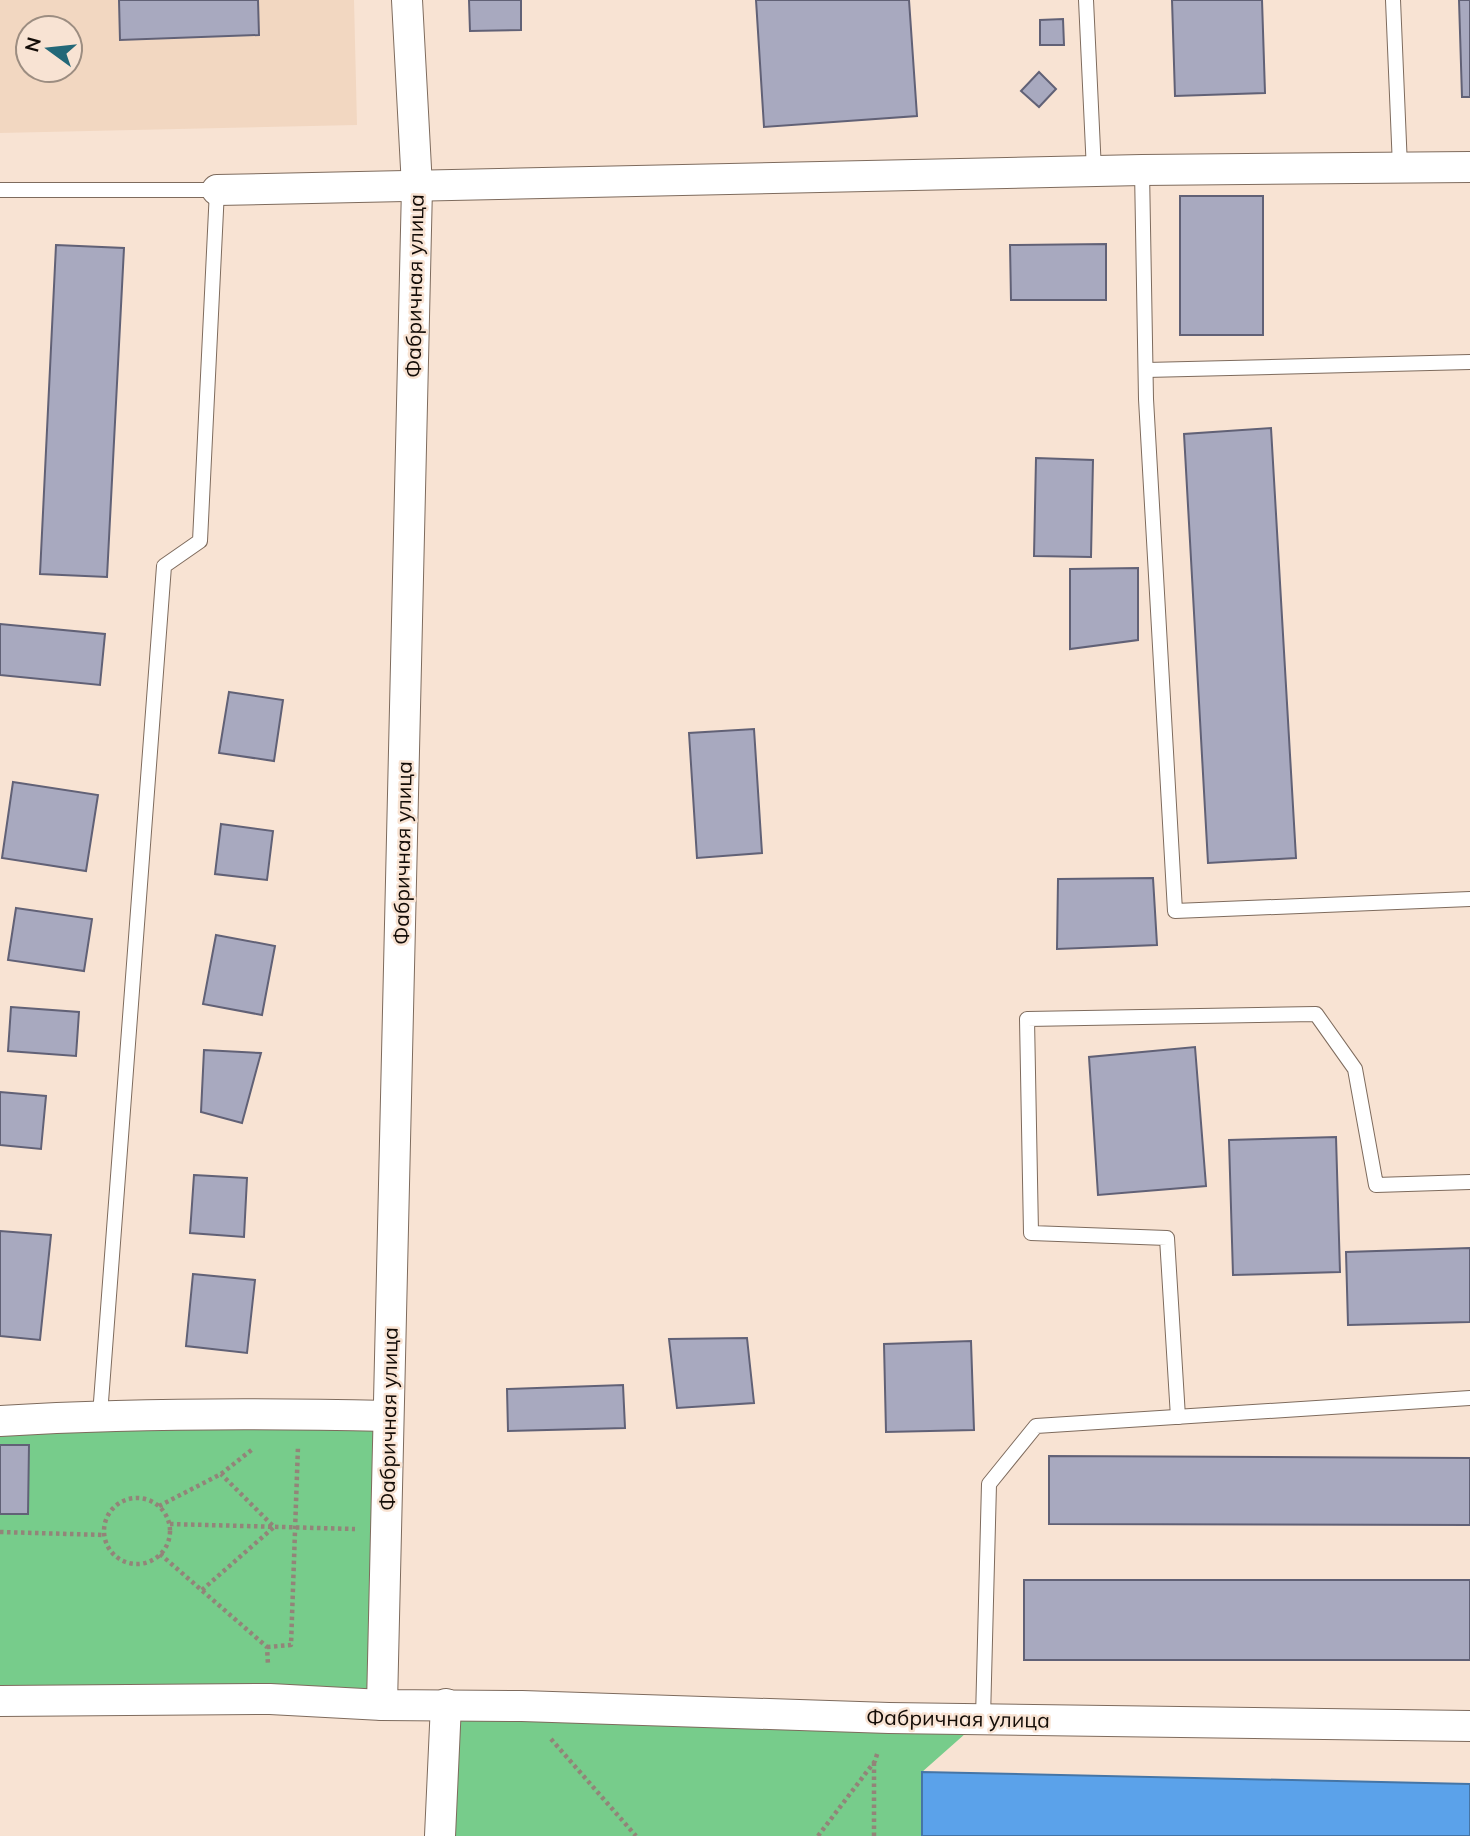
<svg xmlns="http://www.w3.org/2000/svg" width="1470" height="1836" font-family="Mulish,sans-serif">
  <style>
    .built { fill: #f2d7c1; fill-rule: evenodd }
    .green { fill: #77cc8b }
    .water { fill: #5ba2ea; stroke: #4575a6; stroke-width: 2 }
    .building { fill: #a8a9bf; stroke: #616176; stroke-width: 2 }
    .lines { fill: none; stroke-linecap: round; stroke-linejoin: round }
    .service-casing { stroke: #7e6b5d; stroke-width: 16 }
    .minor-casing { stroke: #7e6b5d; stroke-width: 32 }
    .path { stroke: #938479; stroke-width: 4.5; stroke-dasharray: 3.5 3.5; stroke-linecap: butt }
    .service { stroke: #fff; stroke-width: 14 }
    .minor { stroke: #fff; stroke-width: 30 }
    .labels { text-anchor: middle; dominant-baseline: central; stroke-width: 5; stroke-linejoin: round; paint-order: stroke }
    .street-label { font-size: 21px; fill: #130c07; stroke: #f8e3d3 }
  </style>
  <rect width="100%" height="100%" fill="#f8e3d3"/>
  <path class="built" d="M 0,0 L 354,0 L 357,125 L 0,133 ZM 28,28 L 70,28 L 70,70 L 28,70 Z"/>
  <g class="green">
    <polygon points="388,1416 382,1705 0,1701 0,1421"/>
    <polygon points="446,1704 983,1718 922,1772 922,1836 440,1836"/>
  </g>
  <polygon class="water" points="922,1772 1470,1784 1470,1836 922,1836"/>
  <g class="building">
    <polygon points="119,0 258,0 259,35 120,40"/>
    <polygon points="469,0 521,0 521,30 470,31"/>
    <polygon points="756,0 909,0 917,116 764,127"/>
    <polygon points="1172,0 1262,0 1265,93 1175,96"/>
    <polygon points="1459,0 1470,0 1470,97 1462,97"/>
    <polygon points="1063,19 1064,45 1040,45 1040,20"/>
    <polygon points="1039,72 1056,89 1039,107 1021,91"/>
    <rect x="1180" y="196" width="83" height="139"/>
    <polygon points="1106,244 1106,300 1011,300 1010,245"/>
    <polygon points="56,245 124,248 107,577 40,574"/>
    <polygon points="1271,428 1296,858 1208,863 1184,434"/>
    <polygon points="1036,458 1093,460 1091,557 1034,556"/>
    <polygon points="1138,568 1138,640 1070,649 1070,569"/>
    <polygon points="0,624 105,634 100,685 0,675"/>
    <polygon points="229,692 283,700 274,761 219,753"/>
    <polygon points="754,729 762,853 697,858 689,733"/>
    <polygon points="13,782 98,795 86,871 2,858"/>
    <polygon points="221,824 273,831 267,880 215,874"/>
    <polygon points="1153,878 1157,945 1057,949 1058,879"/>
    <polygon points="16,908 92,919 84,971 8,960"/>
    <polygon points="216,935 275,946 262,1015 203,1004"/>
    <polygon points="11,1007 79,1012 76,1056 8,1051"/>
    <polygon points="1195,1047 1206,1186 1098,1195 1089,1057"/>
    <polygon points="204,1050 261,1053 242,1123 201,1112"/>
    <polygon points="0,1092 46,1096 41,1149 0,1145"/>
    <polygon points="1336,1137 1340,1272 1233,1275 1229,1140"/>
    <polygon points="194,1175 247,1178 244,1237 190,1233"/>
    <polygon points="0,1231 51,1235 40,1340 0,1336"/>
    <polygon points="1470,1248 1470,1322 1348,1325 1346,1252"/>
    <polygon points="193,1274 255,1280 247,1353 186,1346"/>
    <polygon points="747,1338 754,1403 677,1408 669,1339"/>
    <polygon points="971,1341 974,1430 886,1432 884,1344"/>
    <polygon points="623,1385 625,1428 508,1431 507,1389"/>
    <polygon points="0,1445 29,1445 28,1514 0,1514"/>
    <polygon points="1049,1456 1470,1458 1470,1525 1049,1524"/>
    <rect x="1024" y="1580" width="446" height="80"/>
  </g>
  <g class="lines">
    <defs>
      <g id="service">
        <polyline points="1086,0 1094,171"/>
        <polyline points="1393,0 1400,167"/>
        <polyline points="1142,170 1146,399 1175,911 1470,899"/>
        <polyline points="0,190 217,190 200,541 164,566 100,1415"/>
        <polyline points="1146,370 1470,362"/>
        <polyline points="1178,1417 1167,1238 1031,1233 1027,1019 1316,1014 1355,1069 1376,1185 1470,1182"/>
        <polyline points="983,1718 989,1484 1036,1426 1470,1398"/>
      </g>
      <g id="minor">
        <polyline points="217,190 1142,170 1470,167"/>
        <path d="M 0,1421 C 129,1413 259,1413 388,1416"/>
        <polyline points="0,1701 270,1699 382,1705 522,1706 889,1718 1470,1726"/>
        <polyline points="382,1705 417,187 407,0"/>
        <polyline points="440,1836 446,1704"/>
      </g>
    </defs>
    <use href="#service" class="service-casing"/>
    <use href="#minor" class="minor-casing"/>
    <g class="path">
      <circle cx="137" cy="1531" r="33"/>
      <polyline points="159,1506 221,1474 254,1448"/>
      <polyline points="170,1524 355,1529"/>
      <polyline points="0,1532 105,1535"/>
      <polyline points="160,1554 267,1647 268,1665"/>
      <polyline points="202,1590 274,1527 221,1474"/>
      <polyline points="267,1647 291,1645 298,1446"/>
      <polyline points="551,1739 636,1836"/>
      <polyline points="818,1836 875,1761 878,1751"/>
      <polyline points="874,1836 874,1763"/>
    </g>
    <use href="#service" class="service"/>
    <use href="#minor" class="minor"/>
  </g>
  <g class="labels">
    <g class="street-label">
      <text transform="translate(414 286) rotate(-89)">Фабричная улица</text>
      <text transform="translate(402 853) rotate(-89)">Фабричная улица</text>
      <text transform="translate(388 1419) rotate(-89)">Фабричная улица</text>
      <text transform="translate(958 1718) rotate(1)">Фабричная улица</text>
    </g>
  </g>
  <g transform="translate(49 49) rotate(285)"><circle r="33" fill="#f8e3d3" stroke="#9c8d81" stroke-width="2"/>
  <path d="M0-5L12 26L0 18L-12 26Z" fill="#236878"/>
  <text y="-10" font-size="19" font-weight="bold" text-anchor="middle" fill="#130c07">N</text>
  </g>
</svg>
